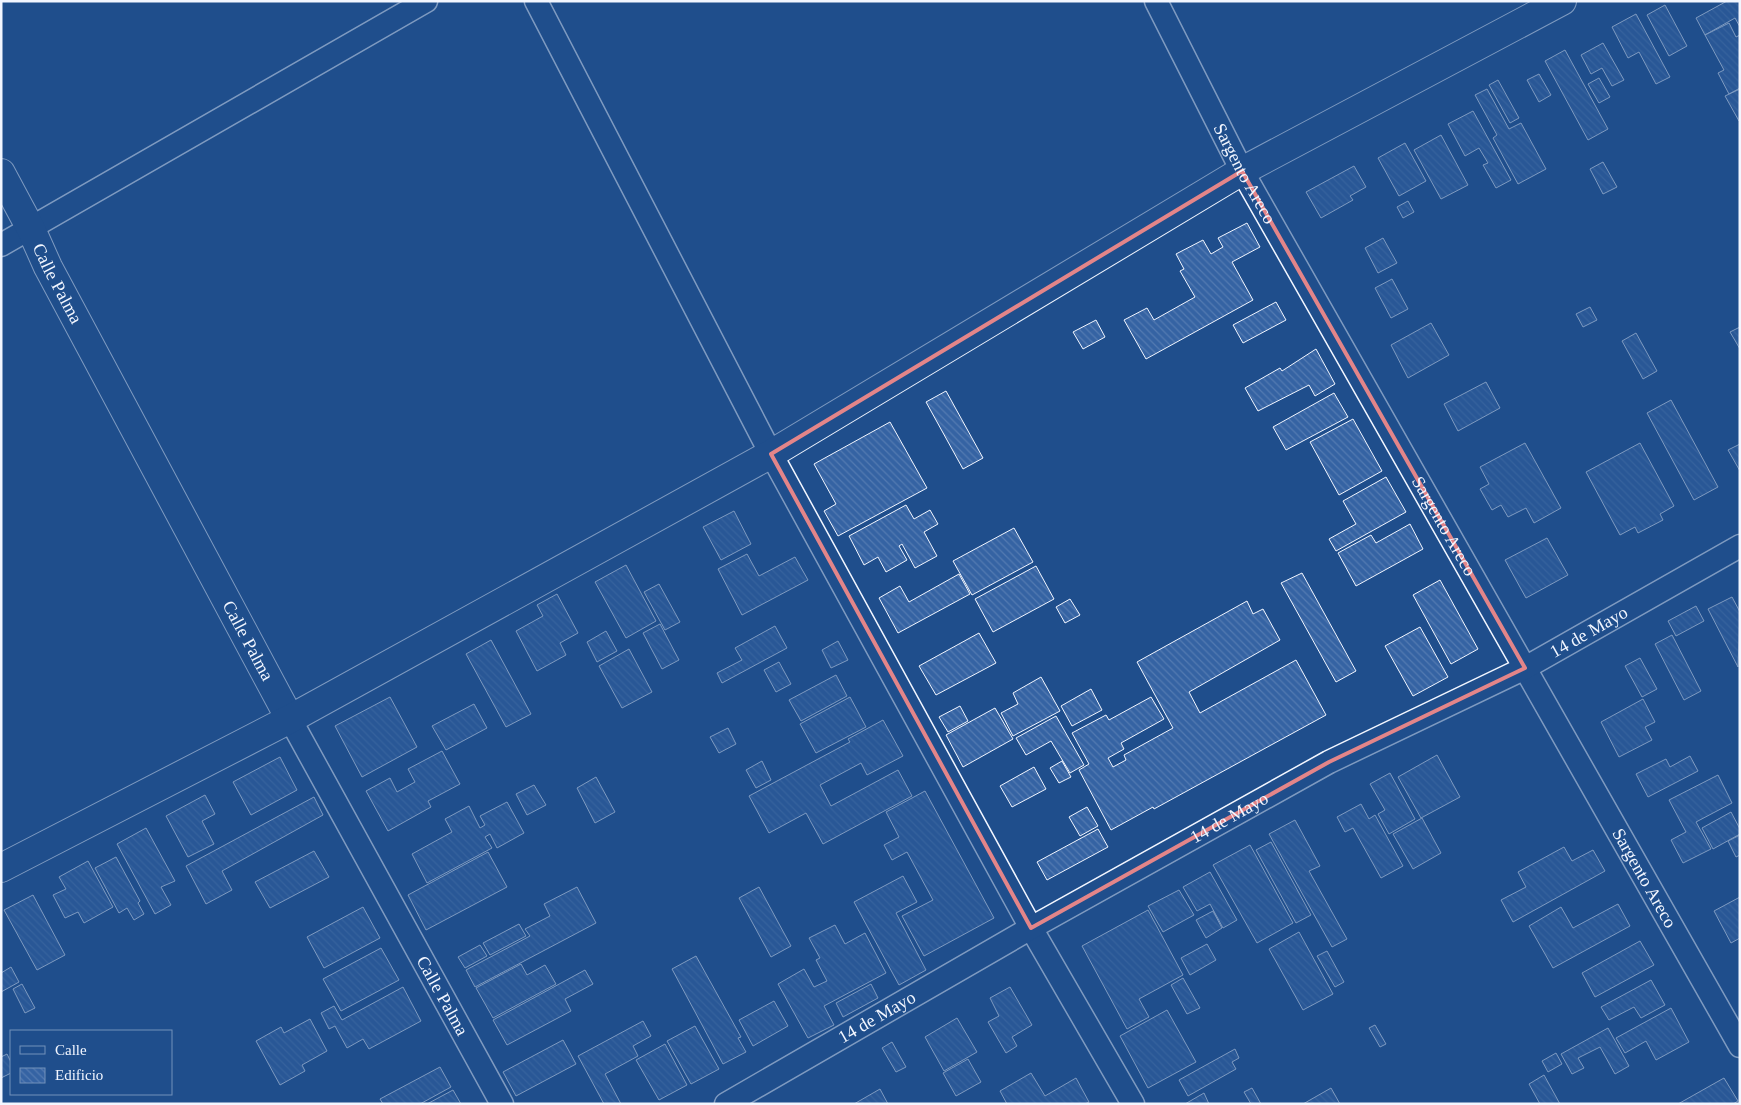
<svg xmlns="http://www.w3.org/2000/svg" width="1741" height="1105" font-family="'Times New Roman',serif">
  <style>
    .building { fill: url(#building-back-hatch); stroke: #f2f6ff }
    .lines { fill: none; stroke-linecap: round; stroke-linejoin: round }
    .minor-casing { stroke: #f2f6ff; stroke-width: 25 }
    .tertiary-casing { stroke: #f2f6ff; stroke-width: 30 }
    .minor { stroke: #1f4e8c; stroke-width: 22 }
    .tertiary { stroke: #1f4e8c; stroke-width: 28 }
    .marked { fill: none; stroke: #e38589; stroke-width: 4; stroke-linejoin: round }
    .labels { text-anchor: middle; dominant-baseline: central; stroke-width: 4; stroke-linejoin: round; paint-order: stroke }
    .street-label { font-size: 18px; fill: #f2f6ff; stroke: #1f4e8c }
  </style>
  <defs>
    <pattern id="building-back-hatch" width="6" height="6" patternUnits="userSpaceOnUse" patternTransform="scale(1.25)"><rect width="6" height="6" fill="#3563a3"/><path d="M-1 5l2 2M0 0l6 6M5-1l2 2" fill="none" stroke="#537ab1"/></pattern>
  </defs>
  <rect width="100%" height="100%" fill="#1f4e8c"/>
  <g class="building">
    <polygon points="1727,1 1740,1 1740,27 1735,18 1705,35 1696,18"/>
    <polygon points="1665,5 1687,46 1669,56 1647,15"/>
    <polygon points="1636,14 1670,77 1656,84 1639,52 1628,58 1612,27"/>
    <polygon points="1729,23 1736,37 1740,35 1740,88 1729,94 1718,73 1724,70 1705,35"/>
    <polygon points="1603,43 1624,80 1612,86 1602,68 1591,74 1581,55"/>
    <polygon points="1565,50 1608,129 1588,140 1545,61"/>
    <polygon points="1539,74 1551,95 1539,102 1527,80"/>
    <polygon points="1599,78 1610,97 1599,103 1588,84"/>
    <polygon points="1498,80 1519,118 1510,123 1489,85"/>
    <polygon points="1487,89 1509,129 1521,123 1546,169 1518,184 1493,138 1497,135 1475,95"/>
    <polygon points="1740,89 1740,120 1739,121 1725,96"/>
    <polygon points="1473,111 1511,180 1496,188 1483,165 1488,163 1479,148 1465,156 1448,124"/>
    <polygon points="1441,135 1468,185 1441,199 1414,150"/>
    <polygon points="1405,143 1426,181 1399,196 1378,158"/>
    <polygon points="1603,162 1617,187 1603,194 1590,169"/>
    <polygon points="1354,166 1366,187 1350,196 1353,200 1321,218 1306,192"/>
    <polygon points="1408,201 1414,212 1403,218 1397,207"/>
    <polygon points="1247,223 1260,247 1232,262 1253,300 1146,359 1124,320 1147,308 1154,320 1195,297 1180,271 1184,269 1176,254 1203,240 1211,254 1223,247 1218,238"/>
    <polygon points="1383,238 1397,263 1378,273 1365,248"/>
    <polygon points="1392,279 1408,309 1391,318 1375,288"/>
    <polygon points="1276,302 1286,320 1243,343 1233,325"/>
    <polygon points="1590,307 1597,320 1583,327 1576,314"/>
    <polygon points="1096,320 1105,337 1083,349 1073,332"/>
    <polygon points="1431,323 1449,355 1408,378 1391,345"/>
    <polygon points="1740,327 1740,349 1730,332"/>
    <polygon points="1636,333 1657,371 1643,379 1622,341"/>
    <polygon points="1316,349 1335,384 1315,396 1309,385 1258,411 1245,388 1280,368 1282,371"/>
    <polygon points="1486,382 1500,408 1458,431 1444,404"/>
    <polygon points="946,391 983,458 963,469 926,402"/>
    <polygon points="1334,393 1348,417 1286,450 1273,427"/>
    <polygon points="1671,400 1718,487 1694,500 1647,413"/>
    <polygon points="1353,419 1382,471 1339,495 1310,442"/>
    <polygon points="890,422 927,488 838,536 824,511 836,504 814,464"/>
    <polygon points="1525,443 1561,508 1534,523 1526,508 1508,517 1501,505 1492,510 1480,489 1489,484 1480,467"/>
    <polygon points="1640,443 1674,506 1660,514 1663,520 1638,533 1635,527 1620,535 1586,472"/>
    <polygon points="1740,444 1740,471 1728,450"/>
    <polygon points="1386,477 1406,512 1336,551 1329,539 1356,524 1343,501"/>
    <polygon points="906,505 914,519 930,510 938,524 924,532 937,556 915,568 902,544 899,546 907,560 886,572 878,557 864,565 849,536"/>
    <polygon points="734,511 751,544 721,560 703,527"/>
    <polygon points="1410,524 1423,549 1356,586 1338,553 1371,535 1376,543"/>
    <polygon points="1014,528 1033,562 972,595 953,561"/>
    <polygon points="1547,538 1568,575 1526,598 1505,560"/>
    <polygon points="747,554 759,576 795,557 808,580 742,615 718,569"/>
    <polygon points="626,565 656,621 626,638 595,582"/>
    <polygon points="1036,566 1054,599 993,632 975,599"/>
    <polygon points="1302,573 1356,671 1336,682 1281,583"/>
    <polygon points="959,574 970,594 898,633 879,598 900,586 909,602"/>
    <polygon points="1440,580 1478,649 1451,664 1413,595"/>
    <polygon points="659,584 680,622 665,630 644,592"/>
    <polygon points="557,594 578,633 560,643 566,655 537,671 516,631 543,616 537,605"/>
    <polygon points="1732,597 1740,612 1738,667 1708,609"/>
    <polygon points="1070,599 1080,615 1065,623 1056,607"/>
    <polygon points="1247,601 1253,614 1263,609 1280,640 1189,692 1200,713 1296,660 1326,715 1154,809 1153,807 1111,830 1079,770 1089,764 1072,733 1106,715 1109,720 1151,697 1164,719 1121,743 1124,749 1108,758 1113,767 1126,760 1124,755 1173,728 1137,662"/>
    <polygon points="1696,606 1704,621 1676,636 1668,621"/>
    <polygon points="660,624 679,660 662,669 643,633"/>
    <polygon points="775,626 787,648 722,683 717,673 742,660 735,648"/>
    <polygon points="1420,627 1448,677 1413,696 1385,646"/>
    <polygon points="606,631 617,651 597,662 587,642"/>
    <polygon points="979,633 996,663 936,695 919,666"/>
    <polygon points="1672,635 1701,691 1684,700 1655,644"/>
    <polygon points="491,640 531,714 506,727 466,654"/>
    <polygon points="838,641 848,660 831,668 822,650"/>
    <polygon points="629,649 652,692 622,708 599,666"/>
    <polygon points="1640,658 1657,689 1642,697 1625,666"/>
    <polygon points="779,662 791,684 776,692 764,670"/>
    <polygon points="836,675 847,696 801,721 789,700"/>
    <polygon points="1041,677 1060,711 1013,736 1001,713 1018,704 1013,693"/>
    <polygon points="1091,689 1102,710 1072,726 1061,706"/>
    <polygon points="390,697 417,747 362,777 335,726"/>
    <polygon points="850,697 866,727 816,753 800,724"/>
    <polygon points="1643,699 1655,722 1645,727 1652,740 1619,757 1601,722"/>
    <polygon points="474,704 487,728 446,750 432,726"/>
    <polygon points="960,706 968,721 948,732 939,717"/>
    <polygon points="995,708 1013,739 963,767 946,735"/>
    <polygon points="1056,716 1084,765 1070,773 1051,741 1026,755 1016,738"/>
    <polygon points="883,720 903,756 867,775 861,763 820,785 831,806 898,770 912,796 823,844 806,813 769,833 749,796 850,742 848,739"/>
    <polygon points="728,728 736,744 719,753 710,737"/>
    <polygon points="442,751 460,784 428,801 431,807 388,831 366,791 390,778 397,792 415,782 408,769"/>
    <polygon points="1437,755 1460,797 1421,818 1398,777"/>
    <polygon points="1690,756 1698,771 1648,797 1636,774 1666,759 1670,767"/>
    <polygon points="280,757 297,790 251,815 233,782"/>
    <polygon points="762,761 771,780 756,788 746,770"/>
    <polygon points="1062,761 1071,777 1059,783 1050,768"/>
    <polygon points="1034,767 1046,789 1012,807 1000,786"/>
    <polygon points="1390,773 1415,819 1389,834 1378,814 1385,810 1370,784"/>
    <polygon points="1718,775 1732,803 1696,822 1711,849 1683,863 1671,840 1686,832 1669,800"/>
    <polygon points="596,777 615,812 595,823 577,788"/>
    <polygon points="534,785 546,805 527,815 516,794"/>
    <polygon points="925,791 994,918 924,956 902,916 933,900 907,852 892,860 884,845 899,837 886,812"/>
    <polygon points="205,795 215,814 202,821 214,844 188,857 166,816"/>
    <polygon points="314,797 323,815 222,871 232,890 206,904 186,866"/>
    <polygon points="507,802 524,833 497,848 490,834 485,837 492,848 427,883 412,854 452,832 445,819 469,806 480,828 485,825 480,816"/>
    <polygon points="1361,804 1369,819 1375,815 1403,866 1381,878 1353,828 1345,832 1337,817"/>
    <polygon points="1087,807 1098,826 1080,836 1069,817"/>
    <polygon points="1731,812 1740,829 1740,834 1713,849 1702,828"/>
    <polygon points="1422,818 1441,853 1413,869 1393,834"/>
    <polygon points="1295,820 1320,866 1309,871 1347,939 1332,947 1269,834"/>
    <polygon points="146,828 175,881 161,887 171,905 155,914 117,844"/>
    <polygon points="1098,829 1108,847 1047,880 1037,862"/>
    <polygon points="1740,835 1740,855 1736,857 1728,841"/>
    <polygon points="1271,842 1311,915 1296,923 1256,850"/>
    <polygon points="1250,845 1293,923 1257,943 1213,865"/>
    <polygon points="1564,847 1572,861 1593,850 1605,871 1513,922 1501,900 1526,887 1518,872"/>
    <polygon points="314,851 329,877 270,908 255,882"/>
    <polygon points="488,852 507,887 426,930 408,895"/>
    <polygon points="116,857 140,901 138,903 144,914 134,920 127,908 119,913 95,868"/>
    <polygon points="88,861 113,907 84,923 78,912 65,918 53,895 66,889 59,877"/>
    <polygon points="1210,872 1237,920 1223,928 1210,904 1197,911 1183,887"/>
    <polygon points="903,876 917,902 896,913 926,970 899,985 854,902"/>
    <polygon points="577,887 596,923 475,987 466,970 530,936 525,929 550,916 544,904"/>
    <polygon points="759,887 791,946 771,957 739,898"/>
    <polygon points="1179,890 1194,915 1163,932 1148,906"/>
    <polygon points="33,895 65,955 37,970 4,910"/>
    <polygon points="1740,897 1740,938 1731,943 1714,911"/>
    <polygon points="1618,904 1630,926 1553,968 1529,926 1561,907 1573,928"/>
    <polygon points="363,907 380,938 324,968 307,937"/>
    <polygon points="1148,910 1183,975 1139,999 1149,1017 1127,1029 1082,946"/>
    <polygon points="1213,911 1222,928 1206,938 1196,920"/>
    <polygon points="519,924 526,936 490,955 483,943"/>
    <polygon points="835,925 845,944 865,933 886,973 824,1006 834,1025 808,1038 778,984 804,969 814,987 827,981 816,960 820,958 809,938"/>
    <polygon points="1299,932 1333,994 1303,1010 1269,949"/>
    <polygon points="1640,941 1654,965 1595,997 1582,973"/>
    <polygon points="1207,944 1216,960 1190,975 1181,958"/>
    <polygon points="480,945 487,956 465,968 458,957"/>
    <polygon points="381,948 399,980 341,1011 323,979"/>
    <polygon points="1327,951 1344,982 1335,987 1317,956"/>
    <polygon points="696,956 741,1037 738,1038 746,1052 723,1064 672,969"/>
    <polygon points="521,964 527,975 545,965 556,984 493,1018 476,988"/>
    <polygon points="11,967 19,982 1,992 1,973"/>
    <polygon points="585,970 593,984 565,999 571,1011 507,1045 493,1020"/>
    <polygon points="1183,978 1200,1008 1187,1014 1171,985"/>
    <polygon points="1651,980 1665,1005 1641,1018 1634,1007 1609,1020 1601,1007"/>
    <polygon points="22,984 35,1008 25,1013 13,989"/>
    <polygon points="871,984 878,998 843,1017 836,1003"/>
    <polygon points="403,987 421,1021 369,1049 363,1039 347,1048 335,1026 329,1029 321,1013 334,1006 342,1020"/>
    <polygon points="1010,987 1032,1025 1012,1037 1017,1046 1006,1053 988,1022 999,1016 990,998"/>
    <polygon points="774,1001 788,1026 753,1046 739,1020"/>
    <polygon points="1671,1008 1689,1042 1656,1060 1646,1041 1625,1053 1616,1038"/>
    <polygon points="1167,1010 1196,1062 1148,1088 1120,1036"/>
    <polygon points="957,1018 977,1052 944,1071 925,1037"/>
    <polygon points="310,1019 327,1051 302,1065 305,1071 280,1085 256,1041 281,1027 284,1033"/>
    <polygon points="643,1021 651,1036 633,1046 638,1056 605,1074 621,1104 604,1104 578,1056"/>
    <polygon points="1375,1025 1386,1044 1380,1047 1369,1028"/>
    <polygon points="695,1026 719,1069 691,1084 667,1041"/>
    <polygon points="1608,1028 1629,1066 1615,1074 1600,1047 1578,1058 1584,1068 1572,1074 1561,1054"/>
    <polygon points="563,1040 576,1064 516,1096 503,1072"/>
    <polygon points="892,1042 906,1067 896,1072 882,1048"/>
    <polygon points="665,1044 687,1085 659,1100 636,1060"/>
    <polygon points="1235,1049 1239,1058 1232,1062 1236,1069 1188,1096 1179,1080"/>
    <polygon points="1556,1053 1562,1064 1548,1072 1542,1061"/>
    <polygon points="7,1054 11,1062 11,1073 1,1078 1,1057"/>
    <polygon points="968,1059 981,1082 956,1096 943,1073"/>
    <polygon points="440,1067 451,1087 420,1104 383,1104 380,1099"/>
    <polygon points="1031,1073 1045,1096 1076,1078 1089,1102 1085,1104 1007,1104 1000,1091"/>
    <polygon points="1544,1075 1560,1104 1540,1104 1529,1084"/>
    <polygon points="1724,1078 1738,1101 1733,1104 1678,1104"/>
    <polygon points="1252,1088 1261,1104 1251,1104 1244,1092"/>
    <polygon points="1331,1088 1340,1104 1303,1104"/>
    <polygon points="880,1089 888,1104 854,1104"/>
    <polygon points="453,1090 461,1104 427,1104"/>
    <polygon points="1204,1093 1209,1104 1185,1104"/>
  </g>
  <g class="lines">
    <defs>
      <g id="minor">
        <polyline points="536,1 771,454 1031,928 1133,1104"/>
        <path id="s1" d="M 1156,1 L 1242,171 L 1740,1046"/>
        <polyline points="1,245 426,1"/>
        <path id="s2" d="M 290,719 L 502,1104"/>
        <path id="s3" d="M 726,1104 L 1031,928 L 1329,762 L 1525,668 L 1740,546"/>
      </g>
      <g id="tertiary">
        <path id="s4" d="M 1,173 L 31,229 L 48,267 L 290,719"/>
        <polyline points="1,868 290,719 771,454 1242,171 1562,1"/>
      </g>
    </defs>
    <use href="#minor" class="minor-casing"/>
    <use href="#tertiary" class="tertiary-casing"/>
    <use href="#minor" class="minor"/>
    <use href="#tertiary" class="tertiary"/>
  </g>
  <path d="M0 0H1741V1105H0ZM 1242,171 L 1525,668 L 1329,762 L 1031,928 L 771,454 Z" fill="#1f4e8c" fill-opacity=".55" fill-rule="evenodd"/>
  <path class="marked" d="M 1242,171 L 1525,668 L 1329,762 L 1031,928 L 771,454 Z"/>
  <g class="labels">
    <g class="street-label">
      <text stroke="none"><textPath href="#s1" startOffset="194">Sargento Areco</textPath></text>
      <text stroke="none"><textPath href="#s4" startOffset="124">Calle Palma</textPath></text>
      <text stroke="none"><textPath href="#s1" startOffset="599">Sargento Areco</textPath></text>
      <text stroke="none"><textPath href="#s3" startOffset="984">14 de Mayo</textPath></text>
      <text stroke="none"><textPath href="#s4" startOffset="529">Calle Palma</textPath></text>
      <text stroke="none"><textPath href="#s3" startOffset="579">14 de Mayo</textPath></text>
      <text stroke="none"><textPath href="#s1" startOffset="1004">Sargento Areco</textPath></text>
      <text stroke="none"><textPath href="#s2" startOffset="316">Calle Palma</textPath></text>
      <text stroke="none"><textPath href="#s3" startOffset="174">14 de Mayo</textPath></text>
    </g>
  </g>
  <rect width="1741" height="1105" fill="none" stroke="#f2f6ff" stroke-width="5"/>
  <rect x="10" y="1030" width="162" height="65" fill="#1f4e8c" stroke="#7391ba"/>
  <rect x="20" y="1046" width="25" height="8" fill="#1f4e8c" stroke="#7391ba"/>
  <text x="55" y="1055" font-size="15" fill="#f2f6ff">Calle</text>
  <rect x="20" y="1068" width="25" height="15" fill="url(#building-back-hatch)" stroke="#7391ba"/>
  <text x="55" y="1080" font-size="15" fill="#f2f6ff">Edificio</text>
</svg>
